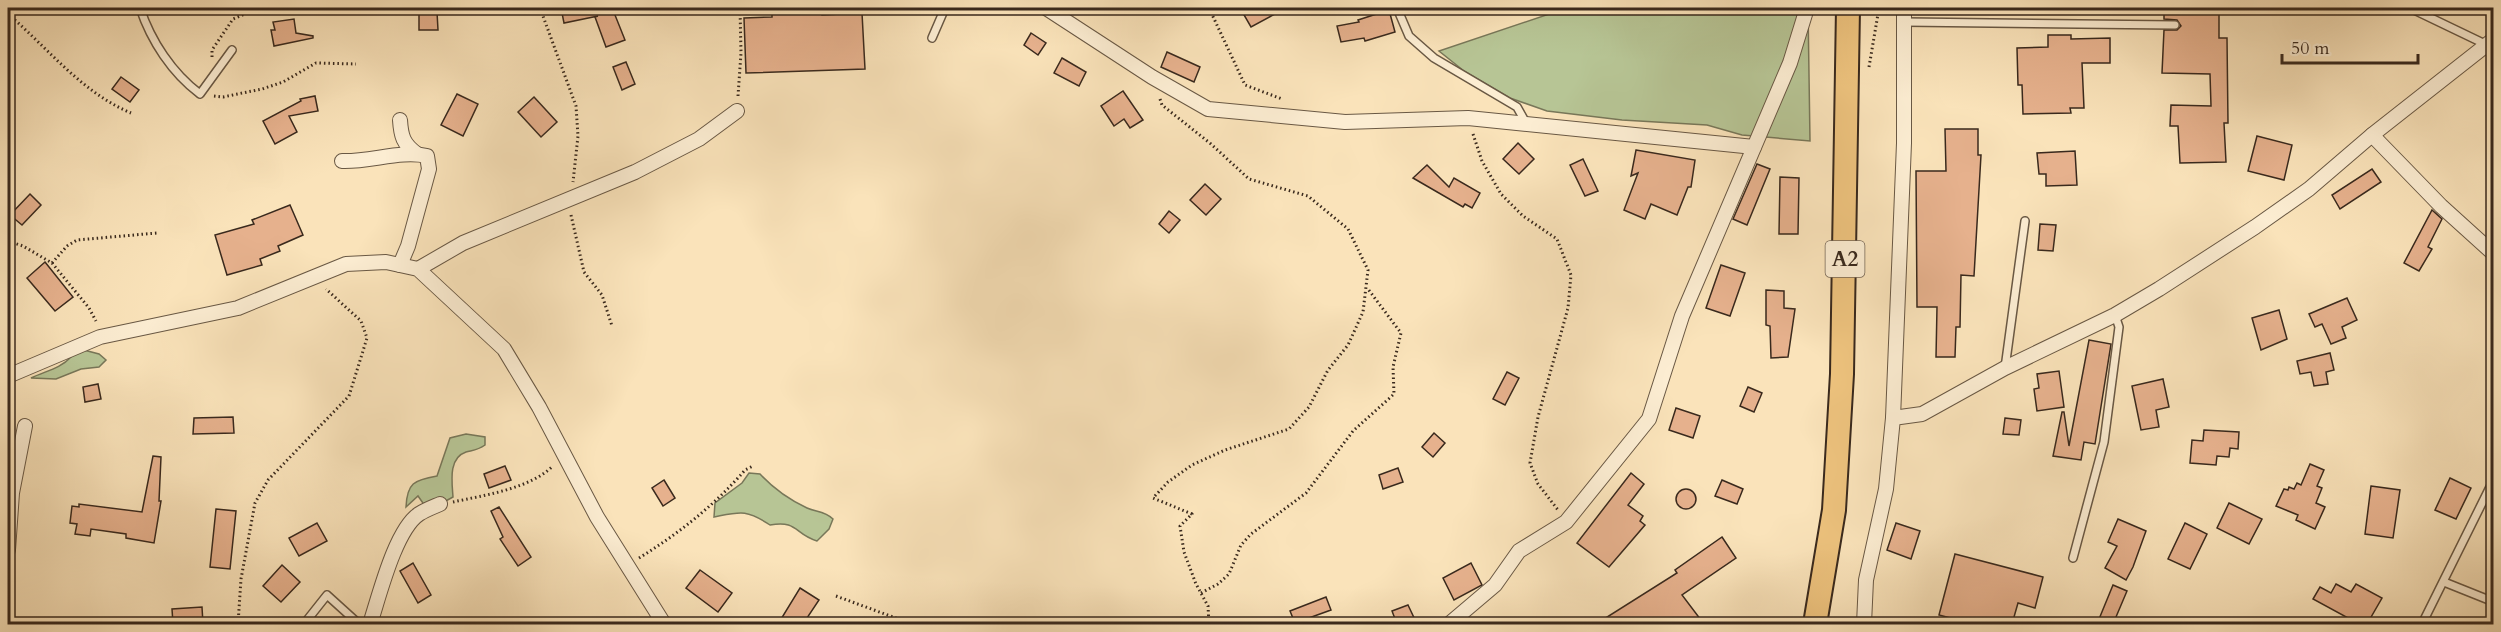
<svg xmlns="http://www.w3.org/2000/svg" width="2501" height="632" font-family="Cardo,serif">
  <style>
    .green { fill: #b7c595; stroke: #787759; stroke-width: 1.5 }
    .building { fill: #e6b18d; stroke: #39291d; stroke-width: 1.5 }
    .lines { fill: none; stroke-linecap: round; stroke-linejoin: round }
    .service-casing { stroke: #695844; stroke-width: 10 }
    .minor-casing { stroke: #695844; stroke-width: 16 }
    .primary-casing { stroke: #39291d; stroke-width: 26 }
    .path { stroke: #39291d; stroke-width: 3; stroke-dasharray: 1.5 3; stroke-linecap: butt }
    .service { stroke: #fcedd2; stroke-width: 7 }
    .minor { stroke: #fcedd2; stroke-width: 14 }
    .primary { stroke: #edc27d; stroke-width: 22 }
    .labels { text-anchor: middle; dominant-baseline: central; stroke-width: 6; stroke-linejoin: round; paint-order: stroke }
    .shield { fill: #fcedd2; stroke: #746453; stroke-width: 1.5 }
    .shield-label { font-size: 21px; font-weight: bold; fill: #39291d }
  </style>
  <rect width="100%" height="100%" fill="#fae3ba"/>
  <filter id="stains"><feTurbulence type="fractalNoise" baseFrequency=".00333" numOctaves="4"/><feColorMatrix values="0 0 0 0 .2 0 0 0 0 .09 0 0 0 0 .02 0 0 0 .5 -.17"/></filter>
  <radialGradient id="worn" r=".72"><stop offset=".6" stop-color="#630" stop-opacity="0"/><stop offset="1" stop-color="#630" stop-opacity=".3"/></radialGradient>
  <g class="green">
    <polygon points="1567,8 1808,8 1810,141 1742,135 1707,125 1622,120 1547,111 1510,98 1464,71 1439,51"/>
    <path d="M 80,349 L 99,354 L 106,360 L 99,367 L 81,369 L 56,379 L 31,378 C 45,371 60,369 71,357 L 71,350 Z"/>
    <path d="M 466,434 L 485,437 L 485,445 C 478,450 474,450 466,452 C 448,458 452,482 453,497 L 444,502 L 425,506 L 418,496 L 406,507 C 407,483 414,480 437,476 L 450,438 Z"/>
    <path d="M 749,473 L 760,474 C 772,487 790,500 807,508 C 816,512 825,511 833,519 L 829,529 L 817,541 C 794,534 798,520 770,525 C 746,509 740,512 714,517 L 715,503 L 742,483 Z"/>
  </g>
  <g class="building">
    <polygon points="561,8 606,8 607,13 613,10 625,40 606,47 595,17 598,16 564,23"/>
    <polygon points="772,8 821,8 822,15 862,13 865,69 746,73 744,18 772,17"/>
    <polygon points="1240,8 1286,8 1251,27"/>
    <polygon points="2164,8 2219,8 2219,38 2227,38 2228,123 2224,123 2226,162 2180,163 2178,126 2170,126 2171,105 2211,106 2210,74 2162,73 2164,30 2177,30 2181,26 2177,20 2164,19"/>
    <polygon points="1389,10 1395,32 1365,41 1364,38 1341,42 1337,26 1359,22 1358,20"/>
    <polygon points="419,12 437,12 438,30 419,30"/>
    <polygon points="294,19 296,33 313,36 313,38 274,46 271,30 275,30 273,22"/>
    <polygon points="1031,33 1046,43 1038,55 1024,45"/>
    <polygon points="2048,35 2071,35 2071,39 2110,38 2110,63 2082,63 2084,108 2070,108 2071,113 2023,114 2022,85 2018,85 2017,48 2048,47"/>
    <polygon points="1167,52 1200,67 1194,82 1161,67"/>
    <polygon points="1062,58 1086,72 1079,86 1054,73"/>
    <polygon points="626,62 635,84 622,90 613,67"/>
    <polygon points="121,77 139,90 130,102 112,89"/>
    <polygon points="1123,91 1143,120 1130,128 1124,119 1114,126 1101,106"/>
    <polygon points="457,94 478,104 463,136 441,125"/>
    <polygon points="315,96 318,111 289,116 297,132 275,144 263,121 301,101 300,99"/>
    <polygon points="534,97 557,122 541,137 518,112"/>
    <polygon points="1945,129 1978,129 1978,155 1981,155 1974,276 1961,275 1960,327 1956,327 1955,357 1936,357 1937,307 1917,307 1916,171 1946,171"/>
    <polygon points="2257,136 2292,145 2284,180 2248,171"/>
    <polygon points="1518,143 1534,159 1519,174 1503,159"/>
    <polygon points="1636,150 1695,160 1691,187 1688,187 1677,215 1651,204 1645,219 1624,210 1638,173 1631,176"/>
    <polygon points="2075,151 2077,185 2046,186 2046,174 2039,174 2037,153"/>
    <polygon points="1583,159 1598,191 1585,196 1570,165"/>
    <polygon points="1757,164 1770,169 1747,225 1733,219"/>
    <polygon points="1427,165 1449,187 1454,178 1480,193 1472,208 1465,204 1463,207 1413,178"/>
    <polygon points="2372,169 2381,182 2340,209 2332,195"/>
    <polygon points="1780,177 1799,178 1798,234 1779,234"/>
    <polygon points="1205,184 1221,199 1206,215 1190,200"/>
    <polygon points="30,194 41,205 22,225 10,215"/>
    <polygon points="290,205 303,235 278,246 280,251 260,259 262,265 227,275 215,235 254,224 252,220"/>
    <polygon points="2432,210 2442,219 2428,247 2432,249 2419,271 2404,263"/>
    <polygon points="1169,211 1180,220 1169,233 1159,224"/>
    <polygon points="2040,224 2056,225 2053,251 2038,250"/>
    <polygon points="45,262 73,297 55,311 27,278"/>
    <polygon points="1721,265 1745,273 1730,316 1706,308"/>
    <polygon points="1766,290 1784,291 1784,308 1795,309 1788,357 1771,358 1770,326 1766,325"/>
    <polygon points="2347,298 2357,320 2342,327 2346,338 2331,344 2322,324 2315,327 2309,314"/>
    <polygon points="2279,310 2287,339 2261,350 2252,318"/>
    <polygon points="2089,340 2111,344 2095,444 2084,442 2081,460 2053,456 2062,412 2064,412 2069,446"/>
    <polygon points="2330,353 2334,370 2326,372 2328,384 2314,386 2311,372 2300,374 2297,361"/>
    <polygon points="2059,371 2064,407 2037,411 2034,389 2039,388 2037,374"/>
    <polygon points="1507,372 1519,378 1505,405 1493,399"/>
    <polygon points="2163,379 2169,407 2156,410 2159,427 2141,430 2132,386"/>
    <polygon points="98,384 101,399 85,402 83,387"/>
    <polygon points="1748,387 1762,393 1754,412 1740,406"/>
    <polygon points="1676,408 1700,416 1693,438 1669,430"/>
    <polygon points="233,417 234,433 193,434 194,418"/>
    <polygon points="2005,418 2021,420 2019,435 2003,434"/>
    <polygon points="2204,430 2239,432 2238,449 2230,448 2229,457 2217,456 2216,465 2190,463 2192,440 2203,441"/>
    <polygon points="1434,433 1445,443 1433,457 1422,447"/>
    <polygon points="153,456 161,457 159,501 161,501 154,543 126,538 126,534 91,529 90,536 75,534 77,524 70,523 72,506 79,507 79,504 142,512"/>
    <polygon points="2310,464 2324,470 2317,486 2322,488 2316,503 2325,507 2315,529 2296,520 2298,515 2276,506 2284,489 2288,490 2289,487 2294,489 2297,483 2301,485"/>
    <polygon points="505,466 511,480 489,488 484,474"/>
    <polygon points="1398,468 1403,482 1383,489 1379,475"/>
    <polygon points="1631,473 1644,484 1628,505 1643,516 1640,521 1645,525 1609,567 1577,543"/>
    <polygon points="2450,478 2471,488 2456,519 2435,510"/>
    <polygon points="664,480 675,498 663,506 652,488"/>
    <polygon points="1722,480 1743,489 1737,504 1715,496"/>
    <polygon points="2371,486 2400,490 2393,538 2365,534"/>
    <circle cx="1686" cy="499" r="10"/>
    <polygon points="2229,503 2262,519 2249,544 2217,528"/>
    <polygon points="499,507 531,557 518,566 500,539 503,537 491,511"/>
    <polygon points="216,509 236,511 230,569 210,567"/>
    <polygon points="2118,519 2146,531 2133,567 2126,580 2105,568 2117,546 2108,542"/>
    <polygon points="317,523 327,541 299,556 289,538"/>
    <polygon points="1896,523 1920,531 1911,559 1887,550"/>
    <polygon points="2185,523 2207,534 2190,569 2168,559"/>
    <polygon points="1722,537 1736,558 1682,595 1704,624 1596,624 1677,573 1675,570"/>
    <polygon points="1955,554 2043,577 2035,608 2018,603 2012,624 1973,624 1939,615"/>
    <polygon points="413,563 431,595 418,603 400,571"/>
    <polygon points="1471,563 1482,585 1454,600 1443,578"/>
    <polygon points="282,565 300,582 281,602 263,586"/>
    <polygon points="700,570 732,593 718,612 686,588"/>
    <polygon points="2336,584 2351,592 2356,584 2382,598 2367,624 2359,624 2313,599 2320,587 2331,593"/>
    <polygon points="2113,585 2127,591 2113,624 2097,624"/>
    <polygon points="800,588 819,600 803,624 778,624"/>
    <polygon points="1326,597 1331,610 1295,623 1290,611"/>
    <polygon points="1408,605 1417,624 1397,624 1392,611"/>
    <polygon points="202,607 203,624 173,624 172,609"/>
  </g>
  <g class="lines">
    <defs>
      <g id="service">
        <path d="M 140,8 C 151,41 172,73 200,94 L 232,50"/>
        <polyline points="1397,8 1409,36 1434,58 1517,107 1526,123"/>
        <polyline points="2410,8 2485,44"/>
        <polyline points="1905,22 2175,25"/>
        <polyline points="932,38 945,8"/>
        <polyline points="2005,368 2025,221"/>
        <polyline points="2073,558 2104,442 2119,327 2115,315"/>
        <polyline points="2444,582 2494,602"/>
        <polyline points="304,624 327,595 359,624"/>
        <polyline points="2422,624 2494,479"/>
      </g>
      <g id="minor">
        <polyline points="1046,8 1152,77 1208,109 1345,122 1468,118 1754,147"/>
        <path d="M 400,120 C 401,136 403,144 417,154"/>
        <polyline points="2372,135 2441,206 2494,254"/>
        <path d="M 342,161 C 371,162 401,150 427,156 L 429,169 L 408,246 L 400,265"/>
        <polyline points="418,269 463,243 635,172 699,139 737,111"/>
        <polyline points="8,376 100,337 238,308 346,264 386,262 418,269 504,349 539,407 597,517 664,624"/>
        <polyline points="1893,418 1904,143 1904,8"/>
        <polyline points="8,550 12,493 25,426"/>
        <path d="M 370,624 C 379,597 395,530 419,514 C 425,510 433,507 440,504"/>
        <polyline points="1449,624 1495,585 1519,551 1566,522 1649,419 1682,316 1790,63 1807,8"/>
        <polyline points="1864,624 1866,580 1886,489 1893,418 1922,414 2005,368 2115,315 2159,289 2255,227 2309,189 2372,135 2494,39"/>
      </g>
      <polyline id="primary" points="1815,624 1834,510 1842,374 1848,8"/>
    </defs>
    <use href="#service" class="service-casing"/>
    <use href="#minor" class="minor-casing"/>
    <use href="#primary" class="primary-casing"/>
    <g class="path">
      <polyline points="540,8 576,106 578,136 573,182"/>
      <polyline points="1209,8 1245,85 1282,99"/>
      <path d="M 8,14 C 48,48 81,92 131,113"/>
      <polyline points="212,57 212,50 233,19 259,8"/>
      <polyline points="1869,67 1879,8"/>
      <polyline points="214,96 223,97 262,89 283,82 316,63 356,64"/>
      <polyline points="738,96 741,53 740,8"/>
      <polyline points="1160,99 1162,105 1211,144 1249,179 1308,196 1348,229 1368,270 1363,312 1348,345 1328,370 1309,407 1289,429 1225,450 1192,465 1168,482 1153,498 1192,514 1180,526 1184,552 1196,584 1208,606 1209,624"/>
      <polyline points="1473,134 1482,161 1501,194 1523,216 1557,239 1571,275 1568,308 1538,417 1530,463 1538,484 1558,510"/>
      <polyline points="571,215 584,272 602,295 612,326"/>
      <polyline points="8,241 23,246 52,263 67,246 77,240 157,233"/>
      <polyline points="52,263 89,308 96,321"/>
      <path d="M 453,502 C 485,495 529,489 553,466"/>
      <path d="M 639,558 C 678,534 715,505 745,470 L 753,466"/>
      <polyline points="1201,593 1218,584 1229,574 1241,545 1251,534 1306,493 1353,431 1394,394 1393,367 1401,333 1368,289"/>
      <polyline points="836,596 912,624"/>
      <polyline points="238,624 241,579 255,503 268,480 349,396 367,338 361,321 326,289"/>
    </g>
    <use href="#service" class="service"/>
    <use href="#minor" class="minor"/>
    <use href="#primary" class="primary"/>
  </g>
  <g class="labels">
    <rect class="shield" x="1825.5" y="241" width="39" height="36" rx="4.5"/>
    <g class="shield-label">
      <text x="1845" y="259">A2</text>
    </g>
  </g>
  <rect width="2501" height="632" fill="none" stroke="#fae3ba" stroke-width="30"/>
  <rect x="9" y="9" width="2483" height="614" fill="none" stroke="#39291d" stroke-width="3"/>
  <rect x="15" y="15" width="2471" height="602" fill="none" stroke="#39291d" stroke-width="1.5"/>
  <path d="M2282 54v9h136v-9" fill="none" stroke="#39291d" stroke-width="3"/>
  <text x="2291" y="54" font-size="18" fill="#39291d" stroke="#fcedd2" stroke-width="4.5" paint-order="stroke">50 m</text>
  <rect width="100%" height="100%" filter="url(#stains)"/>
  <rect width="100%" height="100%" fill="url(#worn)"/>
</svg>
